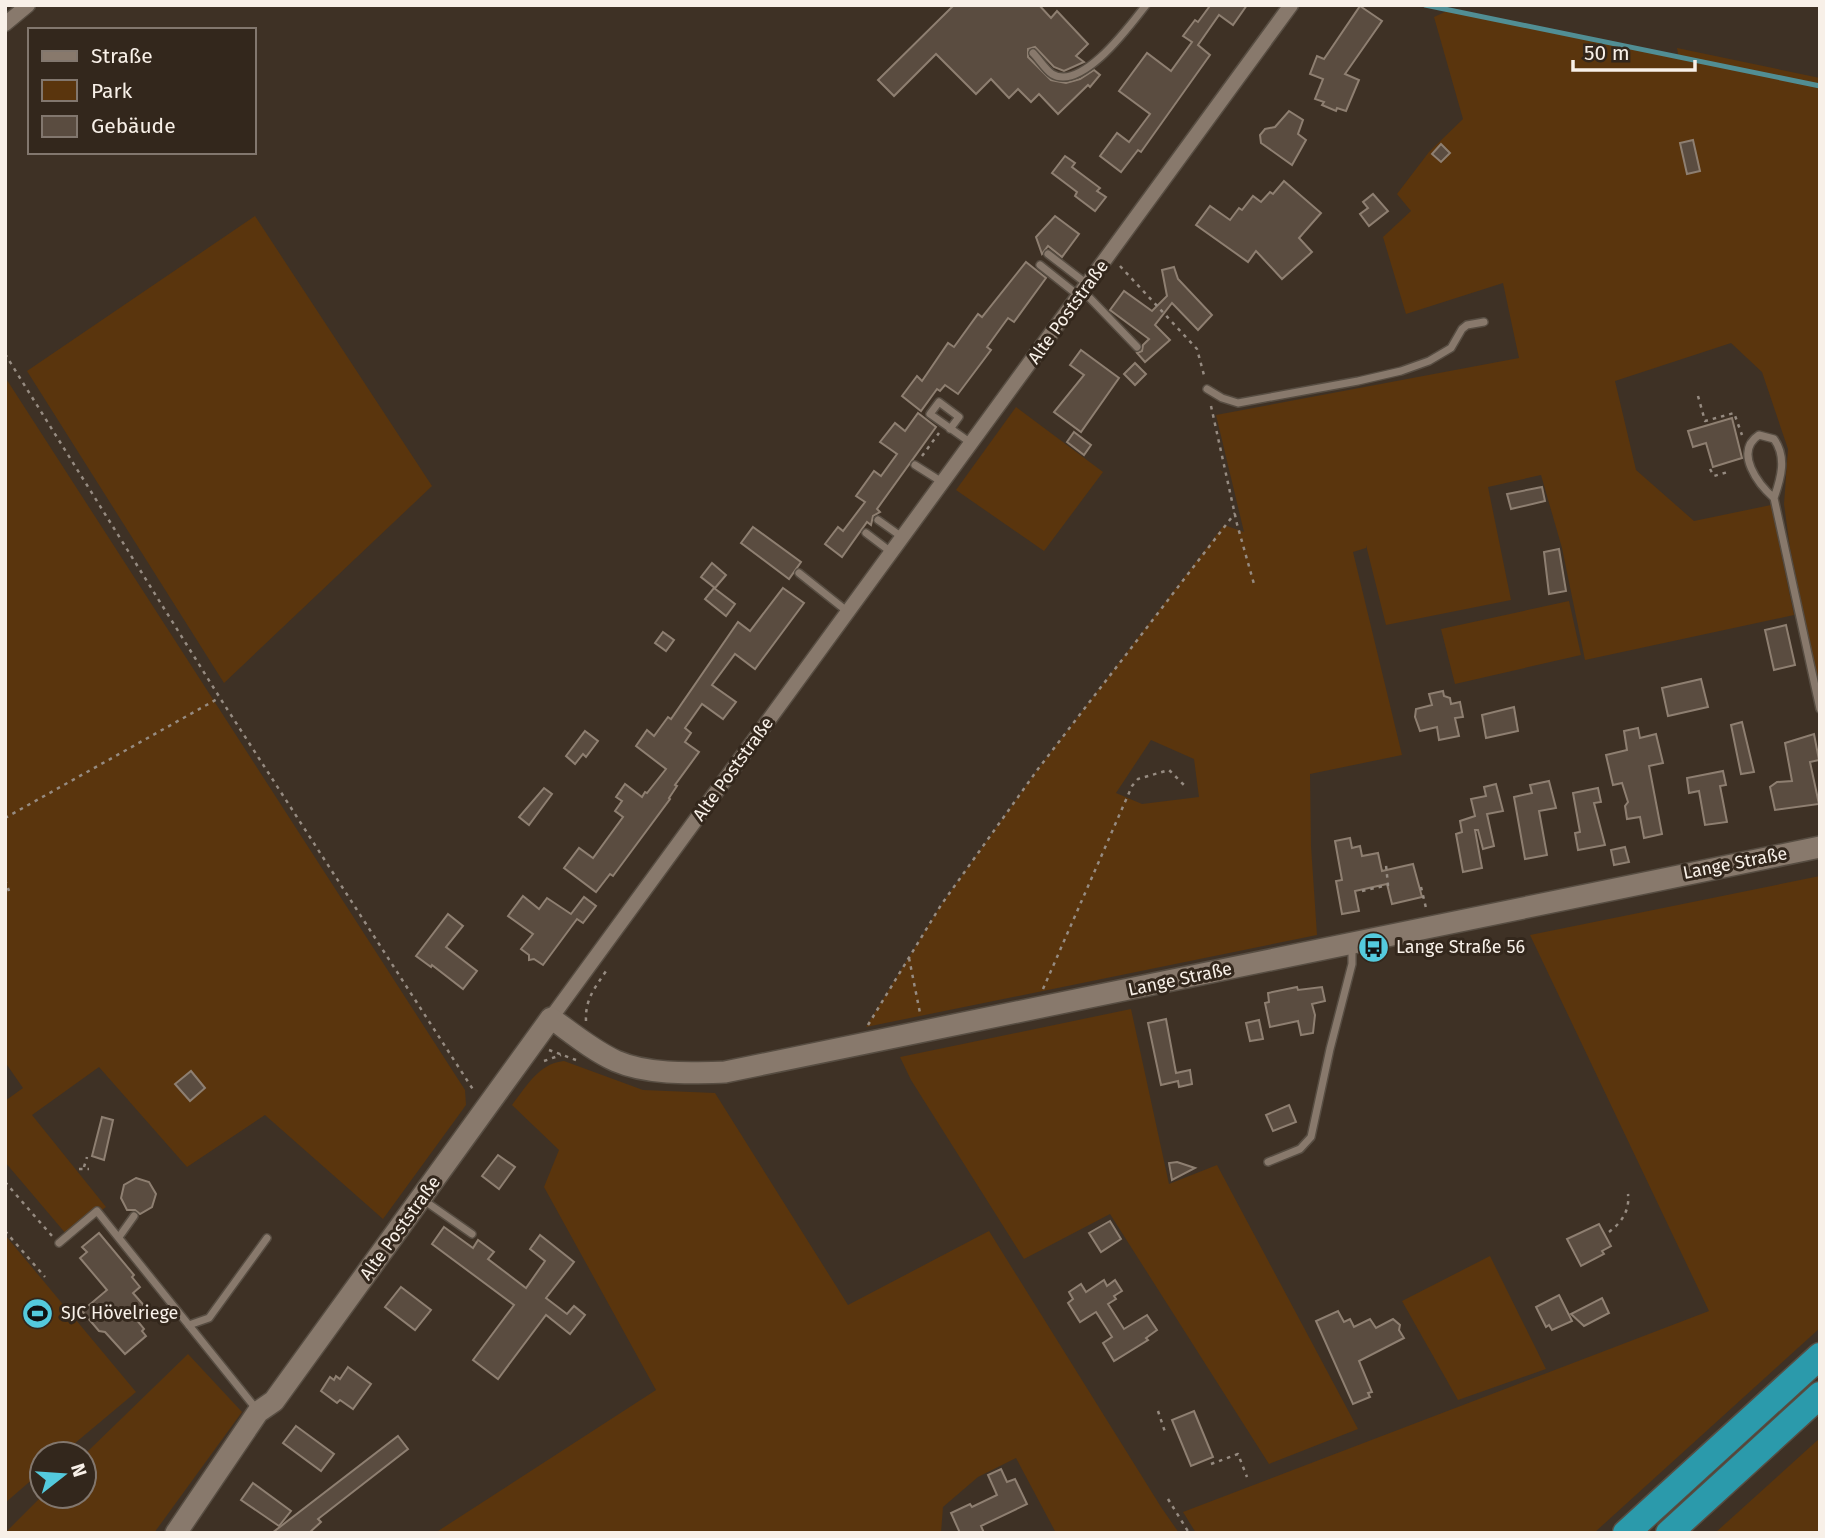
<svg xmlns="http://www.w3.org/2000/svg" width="1825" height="1538" font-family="'Fira Sans',sans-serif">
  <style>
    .green { fill: #5a350d; fill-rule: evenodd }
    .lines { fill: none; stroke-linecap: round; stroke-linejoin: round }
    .stream { stroke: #518e94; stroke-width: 5 }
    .building { fill: #5a4c40; stroke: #8e7f71; stroke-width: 2 }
    .lane-casing { stroke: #574d42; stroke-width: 10 }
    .street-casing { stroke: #574d42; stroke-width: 17 }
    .secondary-casing { stroke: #574d42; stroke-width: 24 }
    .highway-casing { stroke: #574d42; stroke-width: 29 }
    .path { stroke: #968b81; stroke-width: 2.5; stroke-dasharray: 3.5 5; stroke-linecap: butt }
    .lane { stroke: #88796c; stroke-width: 7 }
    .street { stroke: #88796c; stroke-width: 14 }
    .secondary { stroke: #88796c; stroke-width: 21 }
    .highway { stroke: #2b9aab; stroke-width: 26 }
    .labels { text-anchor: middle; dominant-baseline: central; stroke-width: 6; stroke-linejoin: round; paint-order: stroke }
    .street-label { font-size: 18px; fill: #f8f0e8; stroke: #33271c }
    .poi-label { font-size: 18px; fill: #f8f0e8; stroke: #33271c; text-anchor: start }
  </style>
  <rect width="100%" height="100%" fill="#3e3125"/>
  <g class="green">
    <path d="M 1447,11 L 1679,59 L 1677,48 L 1820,78 L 1820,690 L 1790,548 L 1784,504 L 1788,449 L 1762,372 L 1731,343 L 1615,381 L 1636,470 L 1694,521 L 1771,505 L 1794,615 L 1585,660 L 1562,548 L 1541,475 L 1488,487 L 1511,600 L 1386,625 L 1366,545 L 1366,548 L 1353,552 L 1402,755 L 1310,774 L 1311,846 L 1317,935 L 866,1027 L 941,905 L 1038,769 L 1224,525 L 1244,532 L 1216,415 L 1519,358 L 1503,283 L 1406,314 L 1383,237 L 1411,211 L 1397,194 L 1429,152 L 1463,119 L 1434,17 ZM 1151,740 L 1194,759 L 1199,797 L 1142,804 L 1116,793 Z"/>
    <polygon points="255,216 432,486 224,683 27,371"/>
    <polygon points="5,377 465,1090 466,1105 383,1219 265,1115 187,1167 99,1067 32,1115 106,1207 67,1235 5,1162 5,1101 23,1088 5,1062"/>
    <polygon points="1016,407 1103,472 1044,551 956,490"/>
    <polygon points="1569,601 1581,655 1455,684 1441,629"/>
    <polygon points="1820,876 1820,1328 1594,1533 1196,1533 1183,1512 1709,1311 1530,935"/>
    <polygon points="1131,1009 1169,1184 1217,1165 1358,1429 1269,1464 1110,1214 1024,1259 911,1080 900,1057"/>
    <path d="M 564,1061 L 643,1090 L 715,1093 L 848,1305 L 989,1231 L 1161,1507 L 1179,1533 L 1056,1533 L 1016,1458 L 978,1477 L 943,1507 L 941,1533 L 435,1533 L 656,1390 L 544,1187 L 559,1150 L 512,1105 C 526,1087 539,1063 564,1061 Z"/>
    <polygon points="5,1235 136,1392 62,1454 42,1454 42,1471 5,1503"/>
    <polygon points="1490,1256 1546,1369 1458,1400 1402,1301"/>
    <polygon points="188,1354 242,1412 154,1533 5,1533 42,1496 84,1496 84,1455"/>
    <polygon points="1820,1438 1820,1533 1715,1533"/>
  </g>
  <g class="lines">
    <polyline class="stream" points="1425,5 1820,86"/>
  </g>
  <g class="building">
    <polygon points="954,5 1039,5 1051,18 1057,11 1088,44 1076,56 1084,62 1064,71 1054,67 1035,47 1028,49 1028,57 1051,80 1066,83 1080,79 1094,70 1100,75 1090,87 1088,85 1058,114 1039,94 1031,102 1018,89 1009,98 991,79 976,94 936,54 894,96 878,80"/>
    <polygon points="1206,5 1247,5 1233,25 1219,15 1198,45 1210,55 1141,152 1138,150 1121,172 1100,156 1117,133 1129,142 1150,114 1119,91 1147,53 1171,71 1192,42 1183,36 1195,20 1198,22 1209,7"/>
    <polygon points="1360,6 1382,21 1345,74 1359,80 1346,111 1337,108 1336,111 1322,105 1324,102 1315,99 1323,79 1310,74 1317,56 1324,59"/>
    <polygon points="1289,111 1303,120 1298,134 1306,140 1292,165 1261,143 1260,135 1265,129 1275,127"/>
    <polygon points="1693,140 1700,171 1687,174 1680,143"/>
    <polygon points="1441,144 1450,153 1441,162 1432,154"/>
    <polygon points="1065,156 1075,163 1072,167 1100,188 1097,191 1106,197 1095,211 1075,196 1077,192 1052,173"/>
    <polygon points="1284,181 1321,213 1299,238 1312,252 1282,279 1256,251 1248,262 1196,225 1210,206 1230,220 1239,208 1242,210 1253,196 1261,202 1270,192 1273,194"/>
    <polygon points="1373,194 1388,211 1369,226 1360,214 1368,208 1363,202"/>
    <polygon points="1055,216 1079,234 1062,257 1048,246 1042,254 1036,237"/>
    <polygon points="1026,262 1046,278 1014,322 1008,318 987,347 991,350 958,394 945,385 940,391 937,389 921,411 902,396 917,376 922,381 948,343 954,347 978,314 982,317"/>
    <polygon points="1174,267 1178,279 1212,315 1198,330 1172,303 1155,325 1170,340 1145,362 1137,353 1142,351 1143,345 1149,339 1110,310 1124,291 1152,311 1167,296 1162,270"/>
    <polygon points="1081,350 1119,378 1081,432 1054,412 1084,375 1070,365"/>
    <polygon points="1135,363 1146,374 1135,385 1124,374"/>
    <polygon points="918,413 936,427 877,509 880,512 873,516 871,525 867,522 842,557 825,544 838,527 843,531 865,502 856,496 874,471 881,476 897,454 880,442 895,423 905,431"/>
    <polygon points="1732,418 1742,458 1713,467 1706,443 1693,447 1688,431"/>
    <polygon points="1074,432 1091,445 1084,455 1067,442"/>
    <polygon points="1542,487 1545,501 1511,509 1507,494"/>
    <polygon points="753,527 801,562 789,579 741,543"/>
    <polygon points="1559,549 1566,591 1549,594 1544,552"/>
    <polygon points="712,563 726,575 715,588 701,577"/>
    <polygon points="714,588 735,604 726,616 705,599"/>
    <polygon points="783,588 804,603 755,669 735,654 712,685 736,702 723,719 702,704 685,728 691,733 685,742 699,752 675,785 677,786 669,798 670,799 613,876 610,874 596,892 564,868 579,848 593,858 623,817 615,811 622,801 616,797 625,784 642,797 645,792 647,793 666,769 636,746 647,730 654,736 668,717 671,719 738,622 750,631"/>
    <polygon points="1786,625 1795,665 1774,670 1765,630"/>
    <polygon points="663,632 674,640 666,651 655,643"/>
    <polygon points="1701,679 1708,707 1668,716 1662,688"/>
    <polygon points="1443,691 1444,696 1450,698 1451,704 1460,702 1463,717 1455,718 1459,736 1439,740 1437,727 1420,731 1415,717 1416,709 1432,705 1429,694"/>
    <polygon points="1514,707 1518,731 1486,738 1482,715"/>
    <polygon points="1742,722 1754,772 1741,774 1731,725"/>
    <polygon points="1638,728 1640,738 1656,734 1663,763 1649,766 1662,834 1644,838 1640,817 1627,819 1625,806 1628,802 1622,783 1613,785 1606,755 1627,750 1624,731"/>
    <polygon points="585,731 598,741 586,757 583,754 575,764 566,756"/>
    <polygon points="1814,734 1819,760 1810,762 1819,804 1775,810 1770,787 1777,782 1792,781 1785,743"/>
    <polygon points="1723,771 1726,785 1720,786 1727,822 1705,825 1699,791 1689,793 1687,778"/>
    <polygon points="1549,781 1556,808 1539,811 1547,855 1525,859 1514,797 1532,793 1530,785"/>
    <polygon points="1496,784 1503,811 1487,814 1494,846 1483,849 1478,830 1475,830 1482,868 1463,872 1456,834 1462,832 1460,821 1475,816 1471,799 1486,796 1484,787"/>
    <polygon points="544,788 552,794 529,825 519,817"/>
    <polygon points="1598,788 1601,802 1594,803 1605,845 1578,850 1575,833 1580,832 1573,793"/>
    <polygon points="1350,838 1352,848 1360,846 1362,856 1378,853 1382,871 1413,864 1422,897 1392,904 1387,884 1355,891 1359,911 1342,914 1336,881 1342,880 1335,841"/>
    <polygon points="1625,847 1629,862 1614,865 1611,850"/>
    <polygon points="523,896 539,909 547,898 571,914 584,897 596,906 583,923 577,919 543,965 534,959 529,960 529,955 521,949 533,934 508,916"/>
    <polygon points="448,914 463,926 446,947 477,971 463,989 432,965 431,967 416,956"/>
    <polygon points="1297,987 1298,990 1322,987 1325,1001 1312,1004 1315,1015 1313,1033 1301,1035 1298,1021 1270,1027 1265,1003 1269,1002 1268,993"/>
    <polygon points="1166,1019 1176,1073 1190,1070 1192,1084 1179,1087 1178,1081 1161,1085 1148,1023"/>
    <polygon points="1259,1020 1263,1039 1250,1041 1246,1023"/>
    <polygon points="191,1071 205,1088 190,1101 175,1084"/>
    <polygon points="1289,1105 1296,1122 1273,1131 1266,1115"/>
    <polygon points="102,1117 113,1120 104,1160 92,1156"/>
    <polygon points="498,1155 515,1167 499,1189 482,1176"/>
    <polygon points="1177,1162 1195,1168 1172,1180 1169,1163"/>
    <polygon points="136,1178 149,1182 156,1194 152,1207 140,1214 135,1210 127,1210 121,1198 124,1185"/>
    <polygon points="1110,1221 1121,1239 1101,1252 1089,1233"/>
    <polygon points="1599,1224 1611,1246 1602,1251 1604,1254 1581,1266 1567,1239"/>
    <polygon points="444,1227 473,1248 478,1240 494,1252 488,1259 526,1288 545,1261 530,1249 540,1235 574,1262 546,1298 567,1314 574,1306 585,1315 570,1334 546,1315 498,1379 473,1360 514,1305 432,1244"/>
    <polygon points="99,1233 134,1275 132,1277 140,1287 133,1293 147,1309 136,1319 144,1329 142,1331 146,1336 125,1354 105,1332 99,1331 82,1311 107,1290 80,1258 87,1252 82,1247"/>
    <polygon points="1104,1280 1107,1286 1115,1280 1122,1291 1114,1296 1116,1299 1108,1304 1124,1329 1147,1315 1157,1330 1146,1338 1148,1340 1114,1361 1103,1343 1112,1337 1096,1312 1080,1322 1068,1303 1073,1299 1069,1292 1081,1284 1086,1292"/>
    <polygon points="401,1287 431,1310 415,1330 385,1307"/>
    <polygon points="1559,1295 1572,1321 1552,1330 1549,1325 1546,1327 1536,1307"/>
    <polygon points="1602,1298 1609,1313 1584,1326 1571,1314"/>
    <polygon points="1338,1311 1344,1322 1350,1319 1354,1327 1370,1319 1376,1328 1393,1319 1400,1325 1399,1330 1404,1338 1359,1361 1372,1392 1368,1393 1370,1397 1353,1404 1316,1321"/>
    <polygon points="348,1367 371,1384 353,1409 340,1400 337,1403 321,1391 330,1377 334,1380 336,1376 340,1379"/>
    <polygon points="1194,1411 1213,1457 1191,1466 1172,1420"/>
    <polygon points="296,1426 334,1454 321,1471 283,1443"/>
    <polygon points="398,1436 408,1449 318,1519 321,1522 309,1533 272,1533"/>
    <polygon points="1001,1469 1007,1482 1015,1479 1027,1504 981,1526 984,1533 960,1533 951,1513 970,1504 972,1507 997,1495 988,1475"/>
    <polygon points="253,1483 291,1511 279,1526 241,1500"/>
  </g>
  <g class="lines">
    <defs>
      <g id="lane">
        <path d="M 1033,53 C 1039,59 1045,69 1052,74 C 1082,92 1131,24 1146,5"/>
        <polyline points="1048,254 1087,284"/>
        <polyline points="1040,265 1079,296"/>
        <polyline points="1083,291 1137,347"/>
        <polyline points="1207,389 1222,398 1238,403 1358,381 1401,371 1429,361 1451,348 1462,329 1467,325 1484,322"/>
        <polyline points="950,429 959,417 939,402 930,414 971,443"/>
        <polyline points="915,465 942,482"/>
        <path d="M 1774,498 C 1759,485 1733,452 1759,435 L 1774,439 C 1787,457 1781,478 1774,498 L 1820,709"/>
        <polyline points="878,520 902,537"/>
        <polyline points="866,533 891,552"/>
        <polyline points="799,573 848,612"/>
        <polyline points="1268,1162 1300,1149 1311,1137 1330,1049 1352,964 1352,944"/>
        <polyline points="422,1199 472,1234"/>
        <polyline points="119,1237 134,1216"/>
        <polyline points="59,1243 97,1211 258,1411"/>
        <polyline points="189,1325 209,1318 267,1238"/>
      </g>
      <g id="street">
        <polyline points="5,24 28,5"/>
        <polyline points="551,1018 1291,5"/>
      </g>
      <path id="secondary" d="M 176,1533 L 258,1412 L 274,1401 L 551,1018 C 572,1033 592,1050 616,1061 C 648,1075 691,1073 725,1072 L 1820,847"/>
      <g id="highway">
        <polyline points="1626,1533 1820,1356"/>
        <polyline points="1669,1533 1820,1395"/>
      </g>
    </defs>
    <use href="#lane" class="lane-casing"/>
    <use href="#street" class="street-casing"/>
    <use href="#secondary" class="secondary-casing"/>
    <use href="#highway" class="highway-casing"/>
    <g class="path">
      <polyline points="1120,266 1197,349 1205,379"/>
      <polyline points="5,354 220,698 474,1091"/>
      <polyline points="1698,396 1705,421 1734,413 1742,435"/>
      <polyline points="1211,406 1237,524 1254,584"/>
      <polyline points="922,456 939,433"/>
      <polyline points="1710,469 1714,476 1728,472"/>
      <polyline points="5,818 219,698"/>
      <polyline points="5,880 9,891"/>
      <polyline points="1421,887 1426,908"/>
      <polyline points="1362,891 1388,885 1386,865"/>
      <polyline points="909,958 920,1013"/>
      <polyline points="1043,989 1132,786 1138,779 1169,770 1186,787"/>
      <path d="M 586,1021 C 585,999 595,988 606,971"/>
      <polyline points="868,1025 941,905 1038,769 1235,513"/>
      <polyline points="549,1050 576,1060"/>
      <polyline points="544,1061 561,1055"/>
      <polyline points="84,1167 87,1157"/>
      <polyline points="79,1169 89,1169"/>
      <polyline points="5,1182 52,1236"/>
      <polyline points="5,1231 45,1277"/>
      <path d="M 1609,1232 C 1621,1223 1630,1211 1628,1194"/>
      <polyline points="1158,1411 1165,1432"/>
      <polyline points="1211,1464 1238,1454 1247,1477"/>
      <polyline points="1168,1499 1189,1533"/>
    </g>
    <use href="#lane" class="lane"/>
    <use href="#street" class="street"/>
    <use href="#secondary" class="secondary"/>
    <use href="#highway" class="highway"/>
  </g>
  <defs>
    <symbol id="bus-disc" viewBox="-11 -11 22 22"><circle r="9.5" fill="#54cadd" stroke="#33271c"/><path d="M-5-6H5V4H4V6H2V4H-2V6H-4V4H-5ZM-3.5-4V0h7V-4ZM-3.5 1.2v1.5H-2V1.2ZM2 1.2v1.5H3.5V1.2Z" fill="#111"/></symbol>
    <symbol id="stadium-disc" viewBox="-11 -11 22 22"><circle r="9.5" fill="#54cadd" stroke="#33271c"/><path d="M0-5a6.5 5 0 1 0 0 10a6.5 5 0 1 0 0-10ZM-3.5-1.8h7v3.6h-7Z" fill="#111"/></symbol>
  </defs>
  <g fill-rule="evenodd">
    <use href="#bus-disc" x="1356" y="930" width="35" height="35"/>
    <use href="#stadium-disc" x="20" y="1296" width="35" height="35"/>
  </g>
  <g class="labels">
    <g class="street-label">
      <text transform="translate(1068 312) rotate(-54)">Alte Poststraße</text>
      <text transform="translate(733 769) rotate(-54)">Alte Poststraße</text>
      <text transform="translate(1735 863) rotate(-11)">Lange Straße</text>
      <text transform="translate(1180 979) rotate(-12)">Lange Straße</text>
      <text transform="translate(400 1228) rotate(-54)">Alte Poststraße</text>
    </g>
    <g class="poi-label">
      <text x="1396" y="947">Lange Straße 56</text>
      <text x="61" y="1313">SJC Hövelriege</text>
    </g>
  </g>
  <rect width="1825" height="1538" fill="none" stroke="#f8f0e8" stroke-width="14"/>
  <rect x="28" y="28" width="228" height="126" fill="#33271c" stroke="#82776e" stroke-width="2"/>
  <rect x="42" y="51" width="35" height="10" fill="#88796c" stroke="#82776e" stroke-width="2"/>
  <text x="91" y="63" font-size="21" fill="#f8f0e8">Straße</text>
  <rect x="42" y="80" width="35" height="21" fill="#5a350d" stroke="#82776e" stroke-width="2"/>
  <text x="91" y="98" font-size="21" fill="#f8f0e8">Park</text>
  <rect x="42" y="116" width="35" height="21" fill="#5a4c40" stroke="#82776e" stroke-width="2"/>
  <text x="91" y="133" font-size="21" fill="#f8f0e8">Gebäude</text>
  <g transform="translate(63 1475) rotate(73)"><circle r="33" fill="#33271c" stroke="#82776e" stroke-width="2"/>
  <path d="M0-5L12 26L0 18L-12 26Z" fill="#54cadd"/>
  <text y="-10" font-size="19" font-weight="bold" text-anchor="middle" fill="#f8f0e8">N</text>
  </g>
  <path d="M1573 60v10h122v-10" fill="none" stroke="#f8f0e8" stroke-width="3.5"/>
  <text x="1584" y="60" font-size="21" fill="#f8f0e8" stroke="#33271c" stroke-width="5" paint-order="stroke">50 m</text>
</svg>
